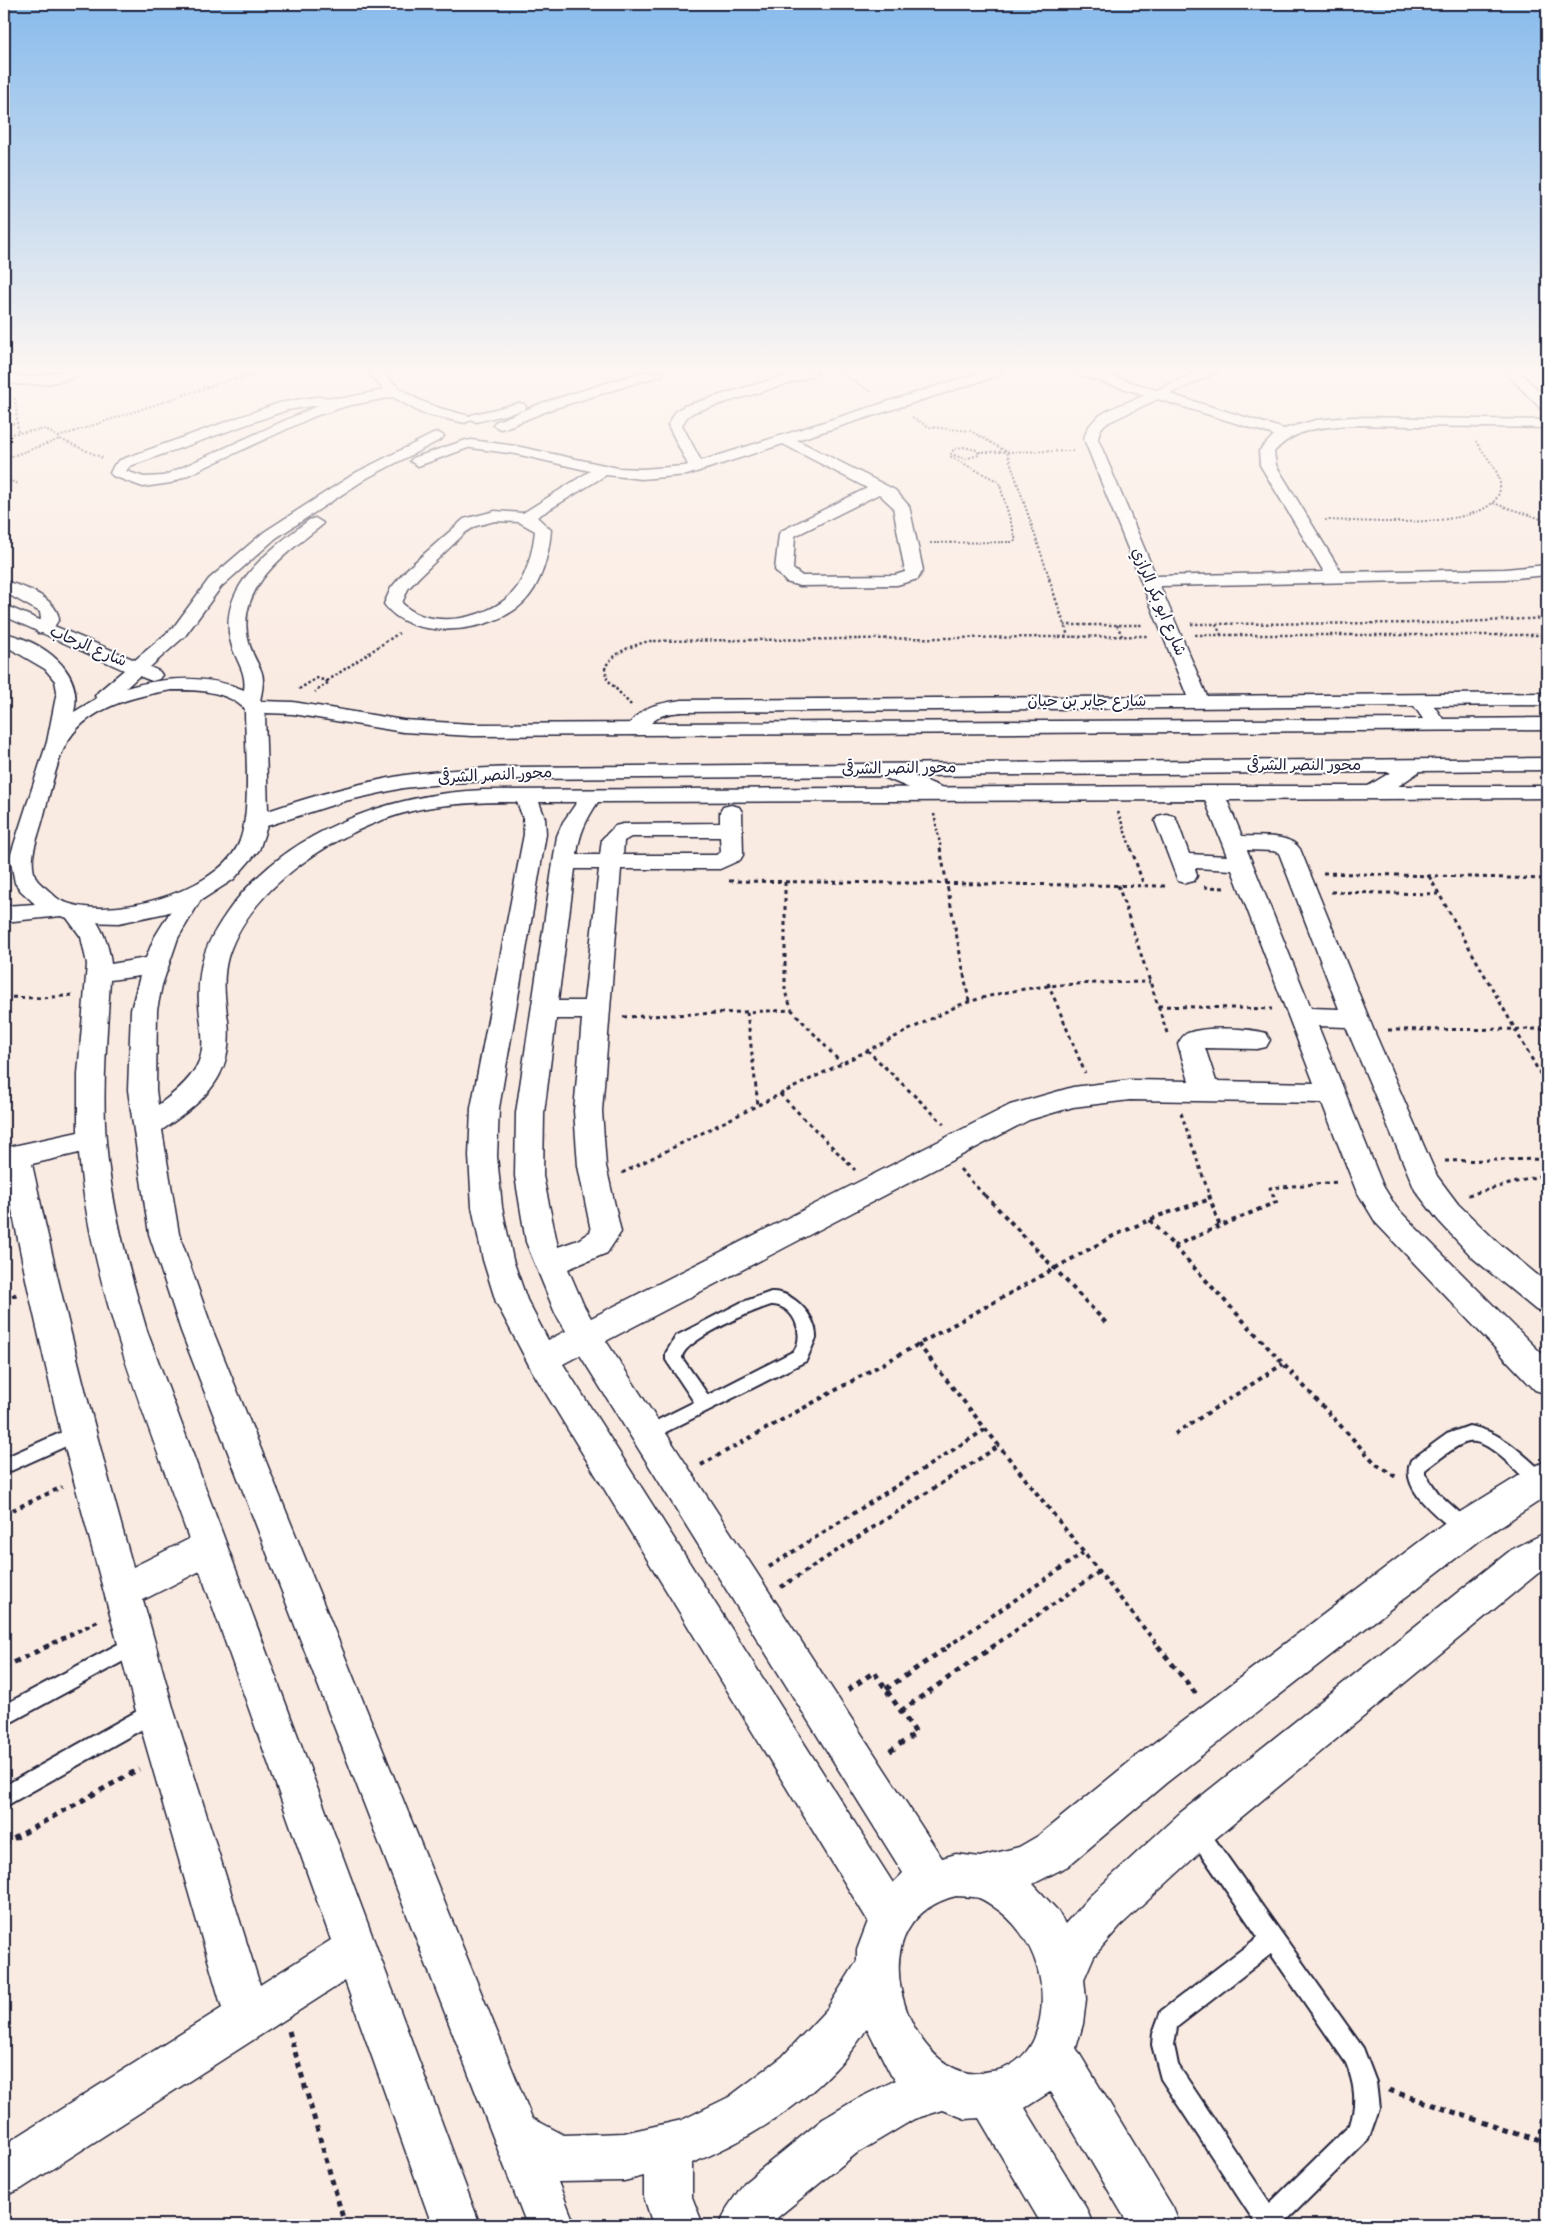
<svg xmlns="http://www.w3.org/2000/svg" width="1551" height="2229" font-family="'Indie Flower','Playpen Sans Arabic',sans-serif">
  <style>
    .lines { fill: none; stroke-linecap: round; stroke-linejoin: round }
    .service-casing { stroke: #22223b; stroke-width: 4 }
    .minor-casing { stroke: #22223b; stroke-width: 3 }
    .tertiary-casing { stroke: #22223b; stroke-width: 3 }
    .path-far4 { stroke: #22223b; stroke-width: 2; stroke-dasharray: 2 2; stroke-linecap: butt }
    .path-far3 { stroke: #22223b; stroke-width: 2.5; stroke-dasharray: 2.5 2.5; stroke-linecap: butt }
    .path-far2 { stroke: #22223b; stroke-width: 3; stroke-dasharray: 4 4; stroke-linecap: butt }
    .path-far1 { stroke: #22223b; stroke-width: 4; stroke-dasharray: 4.5 4.5; stroke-linecap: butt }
    .path { stroke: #22223b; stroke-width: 5; stroke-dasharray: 5.5 5.5; stroke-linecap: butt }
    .service { fill: #fff; fill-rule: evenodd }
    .minor { fill: #fff; fill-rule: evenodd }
    .tertiary { fill: #fff; fill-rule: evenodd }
    .labels { text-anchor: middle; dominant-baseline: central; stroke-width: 4; stroke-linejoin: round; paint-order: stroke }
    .far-street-label { font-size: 16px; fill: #22223b; stroke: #fff }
  </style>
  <rect width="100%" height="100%" fill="#faebe2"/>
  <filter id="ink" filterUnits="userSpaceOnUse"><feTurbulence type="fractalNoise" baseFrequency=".02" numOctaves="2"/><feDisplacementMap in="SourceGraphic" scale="10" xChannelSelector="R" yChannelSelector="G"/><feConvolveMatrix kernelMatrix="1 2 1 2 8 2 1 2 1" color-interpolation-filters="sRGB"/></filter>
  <g filter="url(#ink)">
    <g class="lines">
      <defs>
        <g id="service">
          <path d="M 771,1292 C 793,1291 817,1316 816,1338 L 806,1361 L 654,1438 L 648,1441 L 642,1438 L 640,1433 L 642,1428 L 694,1402 L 666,1360 L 666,1353 L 676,1336 L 740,1303 ZM 771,1305 C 793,1304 806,1334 794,1351 L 708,1395 L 682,1358 C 682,1341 754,1310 771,1305 Z"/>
          <polygon points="78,1425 84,1428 86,1433 84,1438 4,1474 4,1458"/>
          <path d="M 1469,1426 C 1501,1431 1523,1454 1546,1475 L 1547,1484 L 1540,1489 C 1530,1485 1523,1477 1516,1470 C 1471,1428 1469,1437 1425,1470 L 1425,1474 L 1439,1494 L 1471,1523 L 1474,1529 L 1471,1535 L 1465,1537 L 1459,1535 C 1440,1518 1398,1490 1411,1460 L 1447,1434 Z"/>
          <polygon points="135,1635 142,1637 144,1644 142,1651 4,1726 4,1705"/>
          <polygon points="155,1701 162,1704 165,1711 162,1718 4,1807 4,1786"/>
          <path d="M 1197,1821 L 1204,1824 L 1363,2048 L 1376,2082 L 1379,2109 L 1368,2140 L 1282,2225 L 1253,2225 L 1254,2221 L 1161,2079 L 1152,2045 L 1153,2033 L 1161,2011 L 1258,1937 L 1190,1838 L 1187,1831 L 1190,1824 ZM 1271,1954 L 1346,2063 C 1355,2085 1357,2103 1350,2125 L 1270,2203 L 1178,2065 L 1174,2045 L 1177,2027 Z"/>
        </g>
        <g id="minor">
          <path d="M 58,372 L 81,372 C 69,385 20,387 4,382 L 4,373 L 29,377 Z"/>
          <path d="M 368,372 L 382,372 C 409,401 434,407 470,416 L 472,419 L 465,423 L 421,413 L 393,397 L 347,406 L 315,416 L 171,483 L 143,487 L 113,476 L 110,473 L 114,465 L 120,460 L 279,403 L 315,397 L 344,398 L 384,390 ZM 319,405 L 163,476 L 144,477 L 126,471 L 130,466 L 287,410 Z"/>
          <path d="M 796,372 L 818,372 L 816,375 L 694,412 L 687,417 L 682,425 L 701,461 L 981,372 L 1002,372 L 1000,375 L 797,440 L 895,490 L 909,506 L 923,570 L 918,579 L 897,585 L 800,586 L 786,582 L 775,570 L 779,534 L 781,531 L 867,488 L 783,444 L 687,475 L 641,479 L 606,475 L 537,517 L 551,530 C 549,555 541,586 523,603 C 492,633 411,643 384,604 L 391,588 L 407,569 L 464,519 L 495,511 L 523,513 L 590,471 L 516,454 L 471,448 L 464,444 L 466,441 L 471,440 L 516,446 L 618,468 L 641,469 L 685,466 L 688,465 L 668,425 L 676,411 L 684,406 ZM 879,494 L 893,507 L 905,572 L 895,575 L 802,576 L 793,569 L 795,536 ZM 495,521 L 519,522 L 535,531 C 533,548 528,571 518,586 C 497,618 430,633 402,603 L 408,589 L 419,577 L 466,532 L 476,526 Z"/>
          <path d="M 1077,372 L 1099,372 L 1156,390 L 1195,372 L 1218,372 L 1170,394 L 1284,429 L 1316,420 L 1352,417 L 1547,420 L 1547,428 L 1352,425 C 1322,427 1295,428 1274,452 L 1276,465 L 1341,572 L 1505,569 L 1547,565 L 1547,575 L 1505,579 L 1160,586 L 1207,696 L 1547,693 L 1547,705 L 682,712 C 674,713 665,713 658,718 C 645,725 644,738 628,734 L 625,730 C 641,706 654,704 682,700 L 1187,696 L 1084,439 C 1089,412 1122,405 1145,395 L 1079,375 ZM 1158,399 L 1274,435 L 1259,451 L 1260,465 L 1324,572 L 1156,576 L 1098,439 L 1100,430 L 1105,424 Z"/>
          <polygon points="1505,372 1520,372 1547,399 1547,411 1542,410"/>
          <path d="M 4,581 C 23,586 56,597 59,619 L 50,633 L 38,633 L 35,629 L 41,619 L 40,612 L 4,592 Z"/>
          <path d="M 1213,786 L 1547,786 L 1547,798 L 1227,800 L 1242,836 C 1259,837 1289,833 1300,849 L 1374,1031 L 1437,1176 L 1458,1204 L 1496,1241 L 1547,1283 L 1547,1314 L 1536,1310 L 1474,1259 L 1438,1220 L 1415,1190 L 1346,1027 L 1318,1026 L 1383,1186 L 1396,1207 L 1419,1231 L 1547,1359 L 1547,1394 L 1535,1390 L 1376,1223 L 1356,1190 L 1322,1103 L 1130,1100 L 1073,1107 L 1029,1120 L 606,1341 L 942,1858 L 956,1854 L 980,1857 L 1019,1847 L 1038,1836 L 1138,1755 L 1452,1517 L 1535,1466 L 1547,1461 L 1547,1496 L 1478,1541 L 1166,1783 L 1068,1866 L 1033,1884 L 1057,1910 L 1065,1924 L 1090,1896 L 1180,1813 L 1511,1550 L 1547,1532 L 1547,1568 L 1537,1574 L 1210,1843 L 1120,1926 L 1094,1956 L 1084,1979 L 1086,1999 L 1083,2024 L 1076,2048 L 1173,2208 L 1180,2225 L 1129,2225 L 1050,2092 L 1025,2108 L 1086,2208 L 1093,2225 L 1042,2225 L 979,2118 L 966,2119 L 943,2110 L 914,2119 L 857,2153 L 778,2217 L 773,2225 L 720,2225 L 727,2208 L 744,2183 L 823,2119 L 857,2099 L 896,2080 L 891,2075 L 867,2028 C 830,2089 757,2137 692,2163 L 692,2197 L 703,2225 L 653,2225 L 644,2197 L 644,2176 L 624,2181 L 558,2182 L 575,2225 L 527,2225 L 181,1331 L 149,1234 L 128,1090 L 131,1010 L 140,976 L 110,980 C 107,1034 102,1087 106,1141 C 111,1206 129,1269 147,1331 L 480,2225 L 432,2225 L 345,1981 L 21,2189 L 4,2196 L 4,2145 L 222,2008 L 136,1711 L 61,1433 L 27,1284 L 4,1170 L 4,1148 L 78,1132 L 78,1074 L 87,964 L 81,937 L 64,914 L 68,909 C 95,901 109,942 111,964 L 146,958 L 154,938 L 183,891 L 191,889 L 199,891 L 203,896 L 178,938 L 162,985 L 157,1010 L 156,1090 L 158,1105 C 231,1053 189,1035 201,968 C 204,948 215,930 226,914 C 282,832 388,794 483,790 ZM 1205,800 L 1227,856 L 1189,854 L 1177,821 L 1174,816 L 1166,814 L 1158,816 L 1155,821 L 1178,881 L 1186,883 L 1194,881 L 1197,876 L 1195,868 L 1232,870 L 1314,1083 L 1216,1081 L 1205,1048 L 1257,1049 L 1266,1047 L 1270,1040 L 1266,1033 C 1249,1028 1205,1026 1188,1033 C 1183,1035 1181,1039 1178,1044 L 1189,1081 L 1130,1080 L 1073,1087 L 1010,1105 L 591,1318 L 584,1306 L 568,1269 L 607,1253 L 621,1232 L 606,1166 L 602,1111 L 621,869 L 720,869 L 740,860 L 743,855 L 742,812 L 739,807 L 731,805 L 723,807 L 720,812 L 720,823 L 623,824 L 615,826 L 602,839 L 600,855 L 577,855 C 579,834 586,820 598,802 ZM 517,802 L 523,818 L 524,834 L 471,1108 L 469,1156 L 472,1207 L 483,1260 L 496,1302 L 531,1369 L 868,1921 L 857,1950 L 857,1961 L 827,2009 L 782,2057 L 729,2097 L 682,2120 L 624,2133 L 564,2135 L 532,2118 L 213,1331 L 179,1234 L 162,1130 C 205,1101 234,1076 228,1021 C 225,1000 222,978 228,957 C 250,885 342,828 412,811 C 446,803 482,802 517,802 ZM 539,802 L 577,802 L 563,822 L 557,836 L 516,1113 L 515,1176 L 526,1242 L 555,1313 L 566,1331 L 548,1340 L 527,1300 L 513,1260 L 502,1207 L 497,1156 L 499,1108 L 546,834 L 545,818 ZM 631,837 L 720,837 L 721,852 L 716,855 L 623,855 L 624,841 ZM 1247,850 L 1273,851 L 1279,853 L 1339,1009 L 1311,1008 ZM 575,869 L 599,869 L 584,1001 L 558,1001 ZM 556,1019 L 582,1019 L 574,1111 L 578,1166 L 591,1231 L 578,1240 L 558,1247 L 543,1176 L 544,1113 ZM 79,1153 C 90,1287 145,1414 189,1539 L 133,1567 C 95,1433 61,1300 32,1164 ZM 580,1355 L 903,1873 L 893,1883 L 563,1364 ZM 200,1571 L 331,1940 L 260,1985 L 174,1711 L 143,1600 ZM 956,1896 C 963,1897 972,1896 979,1898 C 987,1901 994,1907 1001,1912 C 1038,1942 1052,1995 1034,2039 C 1026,2057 1009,2070 991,2071 C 983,2072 972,2075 964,2072 C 914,2058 882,1974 908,1930 C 919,1911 936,1901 956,1896 Z"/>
        </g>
        <g id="tertiary">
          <polygon points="642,372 664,372 662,375 552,409 505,428 500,429 493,425 495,422 542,403"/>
          <polygon points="519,403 524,404 526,407 524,410 476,422 469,418 471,415"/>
          <path d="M 437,432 L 444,436 L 442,439 L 367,478 L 276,538 L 221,587 L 185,636 L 150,667 L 159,671 L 162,675 L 159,679 L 152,681 L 139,676 L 126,688 C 165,677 205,674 244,690 C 247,671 235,660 231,643 C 216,587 271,549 309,520 L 315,518 L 323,523 L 321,526 C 284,555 234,589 249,643 C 258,673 268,665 260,701 L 293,702 L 403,720 L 472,724 L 1423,719 L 1410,700 L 1413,696 L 1427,696 L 1443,719 L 1547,718 L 1547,730 L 472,736 L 403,732 L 293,714 L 265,713 L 268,811 C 312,796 358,783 405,775 C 443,770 482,768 520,767 L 1547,758 L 1547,770 L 1420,771 L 1384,796 L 1376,797 L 1368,796 L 1365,791 L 1368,786 L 1391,772 L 914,776 L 946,789 L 949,794 L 946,799 L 938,800 L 881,776 L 520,779 L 453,783 L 403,788 L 345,801 L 267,826 L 259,850 L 234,879 L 203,899 L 166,913 L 119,923 L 82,922 L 61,916 L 4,922 L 4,906 L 35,904 L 21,891 L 15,883 L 10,857 L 47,742 L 57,691 L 55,681 L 45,669 L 4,645 L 4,633 C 41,641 84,669 74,712 L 97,698 L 95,696 L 98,692 L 124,670 L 4,616 L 4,605 L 135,660 L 173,628 L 209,579 L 264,532 L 357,472 ZM 172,690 C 198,690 225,690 245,709 C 245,744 253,818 237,847 C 213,893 106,923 60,900 C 56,898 52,893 48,890 C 45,887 40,884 37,880 C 27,862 37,840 42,822 C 48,801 56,763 65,746 C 84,708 134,696 172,690 Z"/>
          <polygon points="466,440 473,444 471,447 418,466 410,461 413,458"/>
        </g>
      </defs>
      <use href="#service" class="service-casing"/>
      <use href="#minor" class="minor-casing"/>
      <use href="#tertiary" class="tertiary-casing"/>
      <g class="path-far4">
        <polyline points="839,372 873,393"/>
        <polyline points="235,380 268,372"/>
        <polyline points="15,398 18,432"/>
        <polyline points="912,417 929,427 971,431 1007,452 1050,580"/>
        <polyline points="4,425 17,423"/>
        <polyline points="4,435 46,429 60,439 103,458"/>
        <polyline points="58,437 253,372"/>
        <polygon points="963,447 977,450 979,455 965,459 951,454 954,449"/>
        <polyline points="979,452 1075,451"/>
        <polyline points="4,459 60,439"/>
        <polyline points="4,479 19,484"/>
        <polyline points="1493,503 1547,521"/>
        <path d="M 1325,520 C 1356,520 1506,535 1500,483 C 1498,468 1483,453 1475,440"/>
        <polyline points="930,543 1013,542 1016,540 999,482 951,457 954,456"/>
      </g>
      <g class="path-far3">
        <polyline points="1049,579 1068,636"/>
        <polyline points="1191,624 1442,623 1547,618"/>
        <polyline points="1216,624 1221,635"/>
        <polyline points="1064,625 1144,625"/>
        <polyline points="1117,625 1122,636"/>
        <polyline points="1195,635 1547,635"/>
        <polyline points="327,681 399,633"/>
        <polyline points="299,689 317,678 329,682 315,692"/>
        <path d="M 631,705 L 607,679 L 605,667 C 616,651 631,646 649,641 L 1149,636"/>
        <polyline points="1118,812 1131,849"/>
        <polyline points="934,814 941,849"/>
      </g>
      <g class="path-far2">
        <polyline points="940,848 969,1001"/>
        <polyline points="1131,848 1144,886"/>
        <polyline points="1323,873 1547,879"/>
        <polyline points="1429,876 1547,1086"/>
        <polyline points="729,881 1166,886"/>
        <polyline points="785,882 785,992 792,1010 841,1063"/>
        <polyline points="1118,885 1168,1036"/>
        <polyline points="1204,887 1226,888"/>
        <polyline points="1331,892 1438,894"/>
        <polyline points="1048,983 1085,1073"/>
        <polyline points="4,997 42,998 73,995"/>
        <polyline points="1158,1006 1272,1009"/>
        <polyline points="747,1012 758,1105"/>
        <polyline points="623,1017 792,1010"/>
        <polyline points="1388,1030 1547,1029"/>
        <polyline points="867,1050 944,1124"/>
        <polyline points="780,1094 855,1170"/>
        <polyline points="1181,1113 1210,1197"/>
        <polyline points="1445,1161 1547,1159"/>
        <polyline points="960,1169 986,1197"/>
        <path d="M 622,1173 L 957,1006 C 1020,983 1083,983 1150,982"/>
        <polyline points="1468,1195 1547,1174"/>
        <polyline points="1274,1197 1270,1188 1338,1182"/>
      </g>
      <g class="path-far1">
        <polyline points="985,1195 1108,1325"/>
        <polyline points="1209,1195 1220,1227"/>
        <polyline points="1150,1220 1376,1464 1396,1477"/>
        <polyline points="1174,1246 1276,1202 1273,1195"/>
        <polyline points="4,1300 17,1294"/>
        <polyline points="918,1344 1159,1647"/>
        <polyline points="1175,1434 1283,1364"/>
        <polyline points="701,1465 1113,1236 1161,1215 1211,1199"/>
        <polyline points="4,1514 62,1487"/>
        <polyline points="769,1567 986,1429"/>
        <polyline points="781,1587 999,1446"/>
        <polyline points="45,1647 98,1621"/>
        <polyline points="947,1647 1083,1553"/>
        <polyline points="992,1647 1099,1572"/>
      </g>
      <g class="path">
        <polyline points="1158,1646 1196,1694"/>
        <polyline points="4,1667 48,1646"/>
        <polyline points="886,1689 949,1646"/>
        <polyline points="848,1690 874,1672 916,1733 889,1752"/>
        <polyline points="901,1711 994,1646"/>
        <polyline points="4,1844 139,1769"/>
        <polyline points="289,2031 345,2225"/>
        <polyline points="1389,2090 1541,2142"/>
        <path d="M 1547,2108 C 1539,2124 1540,2139 1547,2155"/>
      </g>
      <use href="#service" class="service"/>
      <use href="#minor" class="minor"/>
      <use href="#tertiary" class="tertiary"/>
    </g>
  </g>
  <linearGradient id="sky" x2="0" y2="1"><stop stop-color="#88bbec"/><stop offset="0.54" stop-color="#fdf6f2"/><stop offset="1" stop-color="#fdf6f2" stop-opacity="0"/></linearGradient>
  <rect width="1551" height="684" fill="url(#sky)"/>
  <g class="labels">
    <g class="far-street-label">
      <text transform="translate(1158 602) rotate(67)">شارع ابو بكر الرازي</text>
      <text transform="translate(88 647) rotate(23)">شارع الرحاب</text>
      <text x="1087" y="702">شارع جابر بن حيان</text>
      <text x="1304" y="766">محور النصر الشرقى</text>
      <text transform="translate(899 769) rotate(-1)">محور النصر الشرقى</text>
      <text transform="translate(495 776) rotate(-3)">محور النصر الشرقى</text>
    </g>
  </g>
  <rect width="1551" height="2229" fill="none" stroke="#fff" stroke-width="20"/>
  <rect x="10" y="10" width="1531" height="2209" fill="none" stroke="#22223b" stroke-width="2" filter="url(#ink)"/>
</svg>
